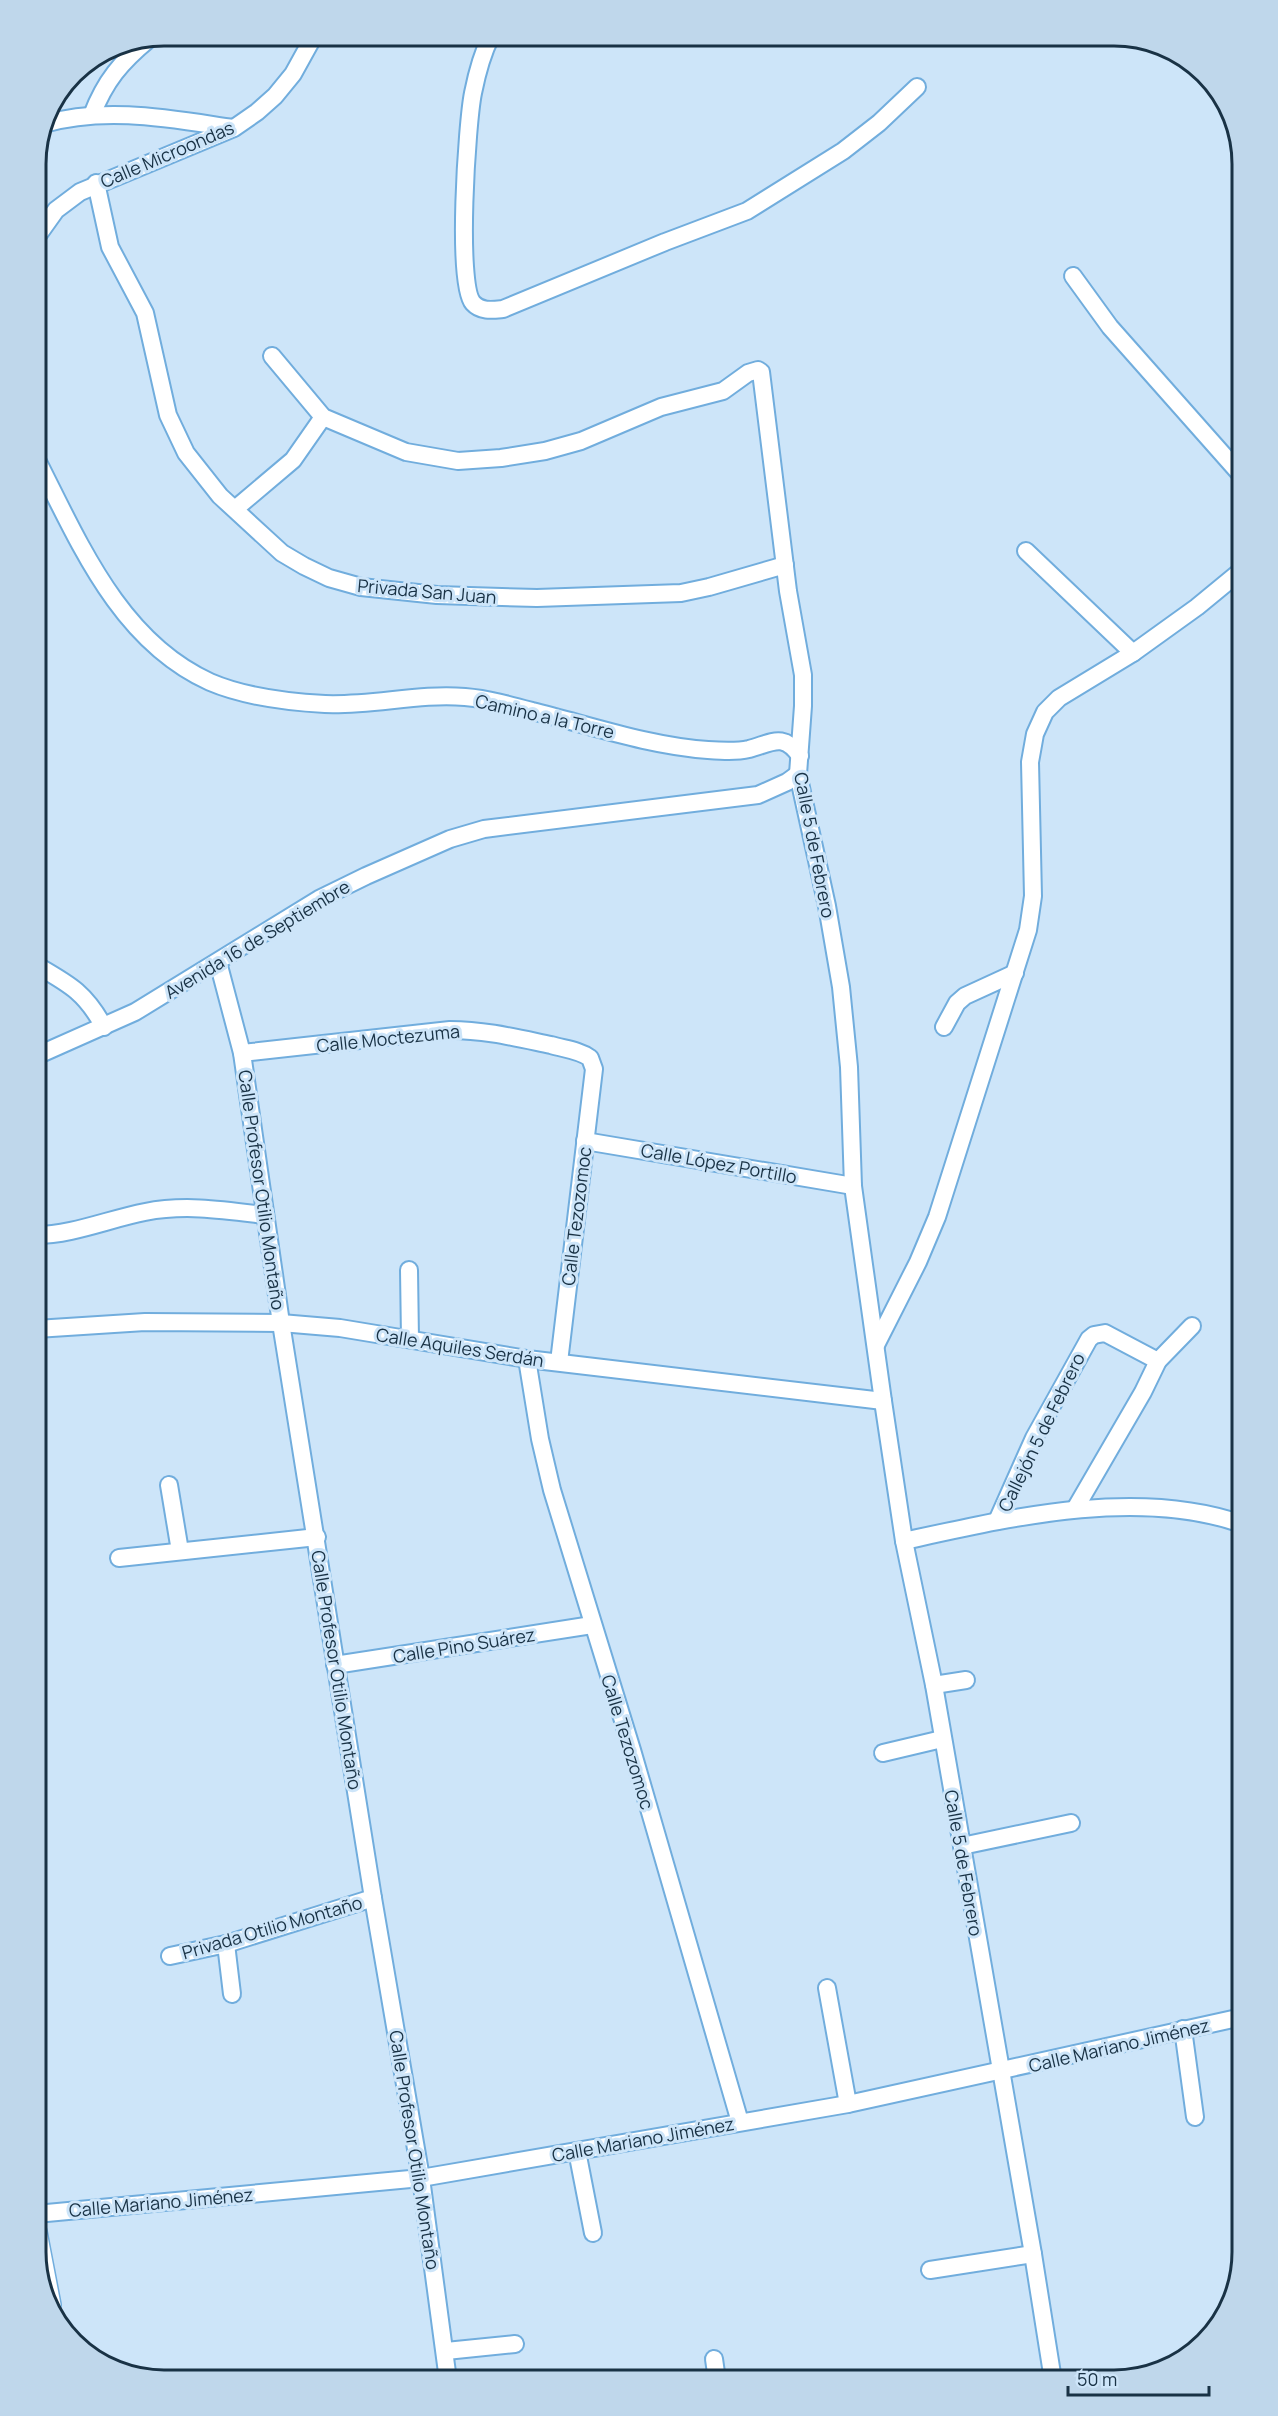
<svg xmlns="http://www.w3.org/2000/svg" width="1278" height="2416" font-family="Manrope,sans-serif">
  <style>
    .lines { fill: none; stroke-linecap: round; stroke-linejoin: round }
    .minor-casing { stroke: #71addd; stroke-width: 20 }
    .tertiary-casing { stroke: #71addd; stroke-width: 24 }
    .minor { stroke: #fff; stroke-width: 16 }
    .tertiary { stroke: #fff; stroke-width: 21 }
    .labels { text-anchor: middle; dominant-baseline: central; stroke-width: 6; stroke-linejoin: round; paint-order: stroke }
    .street-label { font-size: 18px; fill: #193245; stroke: #cde5f9 }
    .rim { fill: none; stroke: #193245; stroke-width: 3 }
  </style>
  <rect width="100%" height="100%" fill="#cde5f9"/>
  <g class="lines">
    <defs>
      <g id="minor">
        <path d="M 491,36 C 482,54 477,73 473,93 C 467,123 456,284 473,303 C 481,312 493,310 503,309 L 665,242 L 747,211 L 843,151 L 879,123 L 917,87"/>
        <path d="M 92,115 C 105,81 121,62 149,39"/>
        <path d="M 44,124 C 106,106 171,119 233,128"/>
        <polyline points="96,183 110,247 145,313 168,415 186,453 220,496 282,553 304,566 329,578 361,587 437,595 537,598 681,593 709,587 785,565"/>
        <polyline points="36,238 56,210 80,192 234,128 257,112 275,96 293,74 314,36"/>
        <polyline points="1073,276 1110,327 1242,476"/>
        <polyline points="272,356 323,417 406,452 458,461 501,458 545,451 581,441 661,407 723,391 748,373 758,370 761,372 788,591 803,675 803,706 798,774 827,906 841,987 849,1067 853,1186 883,1401 904,1541 934,1685 1033,2254 1053,2380"/>
        <path d="M 36,458 C 79,542 119,641 210,682 C 245,697 288,702 325,704 C 372,706 419,693 465,697 C 488,699 510,705 532,711 C 589,725 649,746 708,750 C 722,751 736,752 749,749 C 772,743 783,732 800,756"/>
        <polyline points="235,509 293,460 323,417"/>
        <polyline points="1026,551 1133,653"/>
        <polyline points="218,962 242,1053 281,1323 373,1898 421,2178 448,2380"/>
        <path d="M 36,965 C 69,984 85,992 104,1027"/>
        <polyline points="944,1027 957,1003 965,996 1015,973"/>
        <path d="M 242,1053 L 450,1030 C 485,1030 517,1038 551,1045 C 564,1049 579,1050 590,1058 L 594,1069 L 559,1362"/>
        <polyline points="36,1056 135,1012 319,899 366,876 450,839 484,829 758,795 787,782 798,774"/>
        <polyline points="585,1141 853,1186"/>
        <path d="M 36,1235 C 72,1235 109,1219 145,1212 C 185,1204 224,1210 264,1215"/>
        <polyline points="409,1270 410,1339"/>
        <polyline points="36,1329 145,1322 281,1323 340,1328 527,1359 883,1401"/>
        <polyline points="876,1345 918,1262 937,1217 1028,930 1033,896 1030,762 1035,734 1045,712 1059,698 1133,653 1197,607 1242,570"/>
        <polyline points="527,1359 540,1439 552,1490 632,1750 740,2122"/>
        <polyline points="169,1485 180,1551"/>
        <polyline points="1075,1509 1143,1392 1158,1361 1192,1326"/>
        <polyline points="997,1521 1034,1438 1089,1339 1094,1335 1105,1333 1158,1361"/>
        <path d="M 904,1541 C 1009,1518 1137,1487 1242,1524"/>
        <polyline points="119,1558 317,1537"/>
        <polyline points="335,1665 592,1625"/>
        <polyline points="934,1685 966,1680"/>
        <polyline points="883,1753 942,1739"/>
        <polyline points="962,1846 1071,1823"/>
        <polyline points="226,1944 232,1994"/>
        <polyline points="170,1956 226,1944 373,1898"/>
        <polyline points="827,1988 848,2104"/>
        <polyline points="1183,2029 1195,2117"/>
        <polyline points="577,2151 593,2233"/>
        <polyline points="36,2214 421,2178 848,2104 1242,2017"/>
        <polyline points="930,2270 1033,2254"/>
        <polyline points="446,2351 515,2344"/>
        <polyline points="714,2359 717,2380"/>
      </g>
      <polyline id="tertiary" points="36,2232 50,2305"/>
    </defs>
    <use href="#minor" class="minor-casing"/>
    <use href="#tertiary" class="tertiary-casing"/>
    <use href="#minor" class="minor"/>
    <use href="#tertiary" class="tertiary"/>
  </g>
  <g class="labels">
    <g class="street-label">
      <text transform="translate(167 154) rotate(-23)">Calle Microondas</text>
      <text transform="translate(427 591) rotate(5)">Privada San Juan</text>
      <text transform="translate(545 716) rotate(13)">Camino a la Torre</text>
      <text transform="translate(815 845) rotate(79)">Calle 5 de Febrero</text>
      <text transform="translate(257 939) rotate(-31)">Avenida 16 de Septiembre</text>
      <text transform="translate(388 1038) rotate(-6)">Calle Moctezuma</text>
      <text transform="translate(719 1163) rotate(10)">Calle López Portillo</text>
      <text transform="translate(262 1190) rotate(82)">Calle Profesor Otilio Montaño</text>
      <text transform="translate(576 1216) rotate(-83)">Calle Tezozomoc</text>
      <text transform="translate(460 1347) rotate(9)">Calle Aquiles Serdán</text>
      <text transform="translate(1041 1432) rotate(-64)">Callejón 5 de Febrero</text>
      <text transform="translate(464 1645) rotate(-9)">Calle Pino Suárez</text>
      <text transform="translate(337 1670) rotate(81)">Calle Profesor Otilio Montaño</text>
      <text transform="translate(628 1742) rotate(73)">Calle Tezozomoc</text>
      <text transform="translate(964 1863) rotate(80)">Calle 5 de Febrero</text>
      <text transform="translate(272 1927) rotate(-16)">Privada Otilio Montaño</text>
      <text transform="translate(1119 2045) rotate(-13)">Calle Mariano Jiménez</text>
      <text transform="translate(643 2139) rotate(-10)">Calle Mariano Jiménez</text>
      <text transform="translate(415 2150) rotate(81)">Calle Profesor Otilio Montaño</text>
      <text transform="translate(161 2202) rotate(-5)">Calle Mariano Jiménez</text>
    </g>
  </g>
  <path d="M0 0H1278V2416H0ZM164 46H1114A118 118 0 0 1 1232 164V2252A118 118 0 0 1 1114 2370H164A118 118 0 0 1 46 2252V164A118 118 0 0 1 164 46Z" fill="#bfd7eb" fill-rule="evenodd"/>
  <path class="rim" d="M164 46H1114A118 118 0 0 1 1232 164V2252A118 118 0 0 1 1114 2370H164A118 118 0 0 1 46 2252V164A118 118 0 0 1 164 46Z"/>
  <path d="M1068 2386v9h141v-9" fill="none" stroke="#193245" stroke-width="3"/>
  <text x="1077" y="2386" font-size="18" fill="#193245" stroke="#cde5f9" stroke-width="4.5" paint-order="stroke">50 m</text>
</svg>
